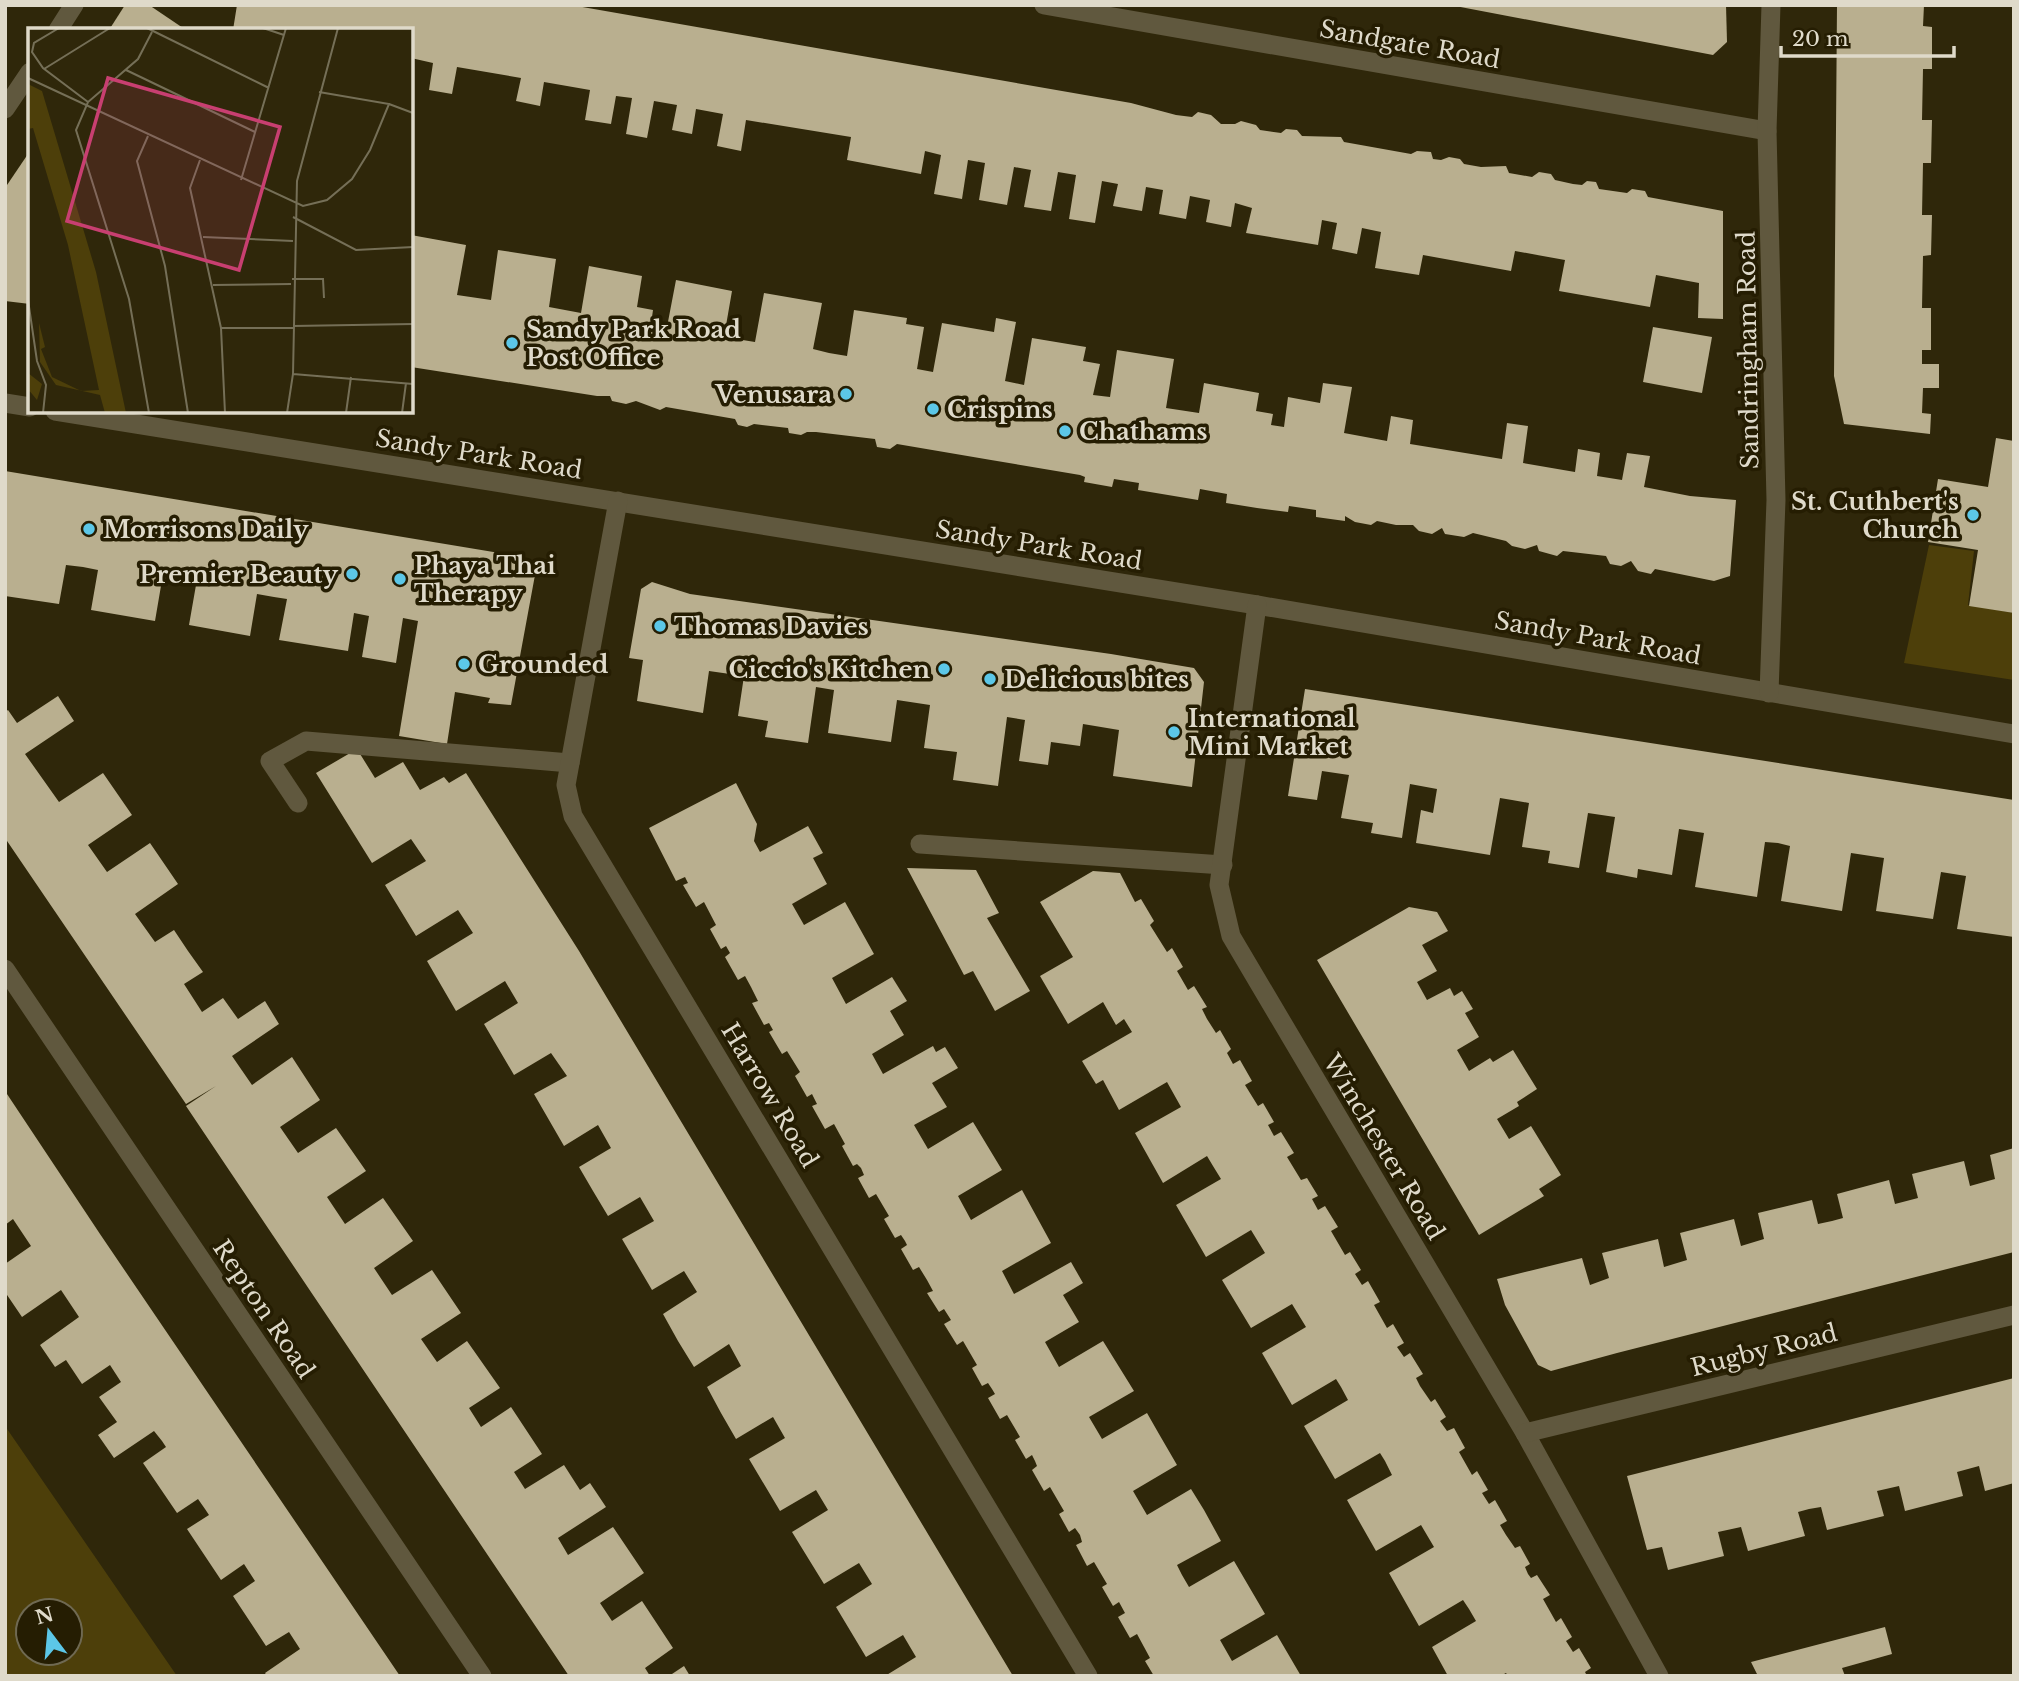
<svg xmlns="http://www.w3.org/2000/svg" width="2019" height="1681" font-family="'Libre Baskerville',serif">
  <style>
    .green { fill: #4d3f0a; fill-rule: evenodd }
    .building { fill: #b9af8f }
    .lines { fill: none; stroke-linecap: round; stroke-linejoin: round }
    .service { stroke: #60583e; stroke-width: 19 }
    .minor { stroke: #60583e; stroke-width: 19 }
    .poi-dot { fill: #5cc7e7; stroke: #251d02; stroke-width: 2.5 }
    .labels { text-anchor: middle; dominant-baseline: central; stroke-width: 7; stroke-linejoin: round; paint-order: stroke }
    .street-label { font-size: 24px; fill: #dfdaca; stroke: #251d02 }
    .poi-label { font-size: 24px; font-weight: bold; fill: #dfdaca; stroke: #251d02; text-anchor: start }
    .inset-road { fill: none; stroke: #756f57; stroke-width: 2 }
    .view { fill: #c83f71; fill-opacity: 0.15; stroke: #c83f71; stroke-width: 3.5 }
    .inset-edge { fill: none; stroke: #dfdaca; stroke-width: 3.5 }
  </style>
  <rect width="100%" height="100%" fill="#2f270a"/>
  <g class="green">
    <polygon points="1929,545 1974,551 1968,605 2014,613 2014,680 1904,663"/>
    <path d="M 5,1426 L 177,1676 L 5,1676 ZM 28,1611 L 70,1611 L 70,1653 L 28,1653 Z"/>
  </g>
  <g class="building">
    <polygon points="125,5 149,5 186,30 109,30"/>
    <polygon points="237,5 571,5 1131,103 1176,115 1192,117 1198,112 1211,115 1221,124 1235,124 1241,121 1256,125 1260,130 1281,133 1286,129 1297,130 1302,136 1341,137 1344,142 1411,154 1417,151 1431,152 1433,159 1441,160 1449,157 1460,159 1464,164 1481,167 1506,166 1509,173 1532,177 1539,172 1551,174 1555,180 1573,184 1582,185 1587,181 1596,182 1599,189 1627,193 1632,189 1645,191 1648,197 1723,211 1723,319 1698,318 1699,283 1656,275 1650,307 1559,291 1565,260 1515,251 1511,271 1423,255 1419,275 1375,268 1381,232 1362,228 1357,254 1332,249 1337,223 1322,220 1318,245 1246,233 1252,208 1235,203 1231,227 1206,222 1210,200 1190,196 1186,219 1159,214 1163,190 1146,187 1142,211 1113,206 1118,184 1102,181 1095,223 1069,219 1076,175 1058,172 1051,211 1024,207 1031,170 1014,167 1007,205 979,200 985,163 968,160 962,199 934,194 941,155 925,151 921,174 847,160 851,137 746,120 741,151 717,146 723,114 696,109 692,134 672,130 677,105 654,101 647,138 626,134 632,98 616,96 611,124 585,120 590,90 544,82 540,106 516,101 521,78 457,67 452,94 429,90 433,63 411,58 411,30 233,30"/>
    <polygon points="1450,5 1726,5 1727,42 1713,55"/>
    <polygon points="1837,5 1924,5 1923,26 1932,27 1932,69 1923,69 1922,120 1932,120 1931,163 1923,163 1922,215 1932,215 1931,255 1923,256 1922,308 1931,308 1931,350 1922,350 1922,364 1939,364 1939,388 1923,388 1922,413 1931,414 1930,434 1844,424 1834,376"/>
    <polygon points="30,151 30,304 5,301 5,188"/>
    <polygon points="411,235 466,245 457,295 491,300 498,250 556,259 549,307 581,313 589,266 642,276 637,307 653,310 651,324 667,327 676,280 732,291 724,337 755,342 764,293 822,303 813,349 829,353 847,356 854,310 907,318 906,324 924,327 917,369 933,372 942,323 994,332 996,318 1016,322 1005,381 1024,385 1032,338 1086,347 1083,361 1100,364 1093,395 1110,397 1117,350 1174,359 1166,408 1199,413 1204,383 1259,393 1256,411 1273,414 1271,425 1284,427 1288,397 1320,403 1323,383 1352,387 1344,433 1387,441 1391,416 1413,420 1410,444 1502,459 1507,423 1528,426 1523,463 1575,472 1578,449 1600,453 1597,476 1622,480 1627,453 1650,456 1644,487 1690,496 1736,500 1730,576 1714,581 1655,569 1651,574 1638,571 1631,561 1621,566 1610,564 1606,556 1563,551 1557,556 1539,551 1537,545 1525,549 1512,546 1506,541 1473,533 1464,537 1445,534 1442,528 1432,534 1419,531 1413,525 1396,525 1377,521 1371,525 1355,522 1345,516 1345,521 1316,517 1316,510 1289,506 1288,512 1257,508 1226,503 1227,494 1200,489 1198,500 1138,490 1139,483 1114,479 1112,487 1084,482 1085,477 1080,475 991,460 897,444 890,449 877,447 875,439 816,432 807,432 801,435 789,433 788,428 754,424 747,427 738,425 735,419 666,407 660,410 636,401 626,404 612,401 610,396 597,396 411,367"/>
    <polygon points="1653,327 1712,337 1702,393 1643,382"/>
    <polygon points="1996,438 2014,441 2014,613 1969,606 1978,550 1928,542 1938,479 1988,487"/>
    <polygon points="5,471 523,557 535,575 511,705 488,703 490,698 455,692 447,744 399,736 418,621 403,618 396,663 362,657 369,616 354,613 348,651 279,640 287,599 274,597 257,594 250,636 189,625 196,585 162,580 155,621 91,610 98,570 83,567 66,565 59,604 5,596"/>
    <polygon points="652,582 690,594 1111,654 1194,668 1204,682 1192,787 1113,776 1119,730 1083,724 1080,746 1051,742 1048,765 1019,761 1025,720 1007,717 998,786 953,780 957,752 924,748 930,705 897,700 891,742 828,733 834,690 816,687 808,743 765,737 768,721 738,716 744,676 709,671 703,713 637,701 643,660 629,658 641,589"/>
    <polygon points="1305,689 2014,800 2014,937 1957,929 1966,876 1941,872 1933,919 1876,911 1884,858 1851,853 1842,911 1781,901 1790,846 1778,843 1765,842 1757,897 1695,887 1704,833 1679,829 1672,875 1638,869 1637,878 1606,872 1615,817 1588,813 1579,868 1548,863 1550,851 1522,847 1529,803 1512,800 1500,798 1490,855 1416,843 1421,810 1433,813 1437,789 1410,784 1402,838 1371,833 1373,823 1341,818 1349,775 1322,771 1317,800 1288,796"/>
    <polygon points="58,696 74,721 25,754 59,802 103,773 132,815 88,845 107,872 150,843 178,884 135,914 155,942 174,930 188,951 203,972 184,984 202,1012 223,998 238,1019 265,1001 279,1024 232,1056 252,1085 292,1057 320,1100 280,1127 298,1153 336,1128 366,1171 327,1197 345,1224 383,1198 413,1241 374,1268 392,1295 432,1270 461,1313 421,1339 437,1362 467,1341 500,1388 469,1408 481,1427 511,1407 542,1454 514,1472 525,1489 564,1465 580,1490 590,1483 606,1507 558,1538 568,1555 613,1527 644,1573 600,1603 612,1621 642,1601 673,1648 645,1668 650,1676 569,1676 186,1106 216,1086 186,1104 5,838 5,712 8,710 17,723"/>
    <polygon points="357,749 375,778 403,762 420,790 444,777 449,783 466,773 579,951 1013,1676 885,1676 916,1657 903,1635 866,1657 836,1607 872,1584 859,1563 824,1584 792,1532 828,1510 816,1490 780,1511 749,1459 785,1438 773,1417 736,1439 721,1413 707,1387 741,1366 729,1344 694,1367 678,1341 663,1314 697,1292 684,1271 652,1290 622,1239 654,1221 640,1197 608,1216 593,1191 579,1167 611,1148 598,1125 564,1146 534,1094 567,1076 551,1053 514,1075 484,1024 518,1003 505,981 456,1011 427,961 473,933 458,910 416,936 385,885 426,861 411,839 372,863 316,773"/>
    <polygon points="736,783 757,824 754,841 760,852 808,826 823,853 813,858 827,884 792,904 804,925 845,902 874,954 832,978 846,1004 892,977 907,1001 890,1011 904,1035 872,1054 883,1074 933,1046 936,1052 945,1047 958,1068 932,1083 947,1107 914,1125 928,1149 973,1122 1002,1170 958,1196 971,1220 1022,1190 1051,1243 1002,1271 1014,1294 1071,1262 1083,1283 1063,1295 1079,1322 1045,1342 1059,1367 1103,1341 1134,1391 1089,1417 1102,1439 1147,1413 1159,1434 1177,1465 1133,1491 1147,1515 1191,1489 1204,1510 1221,1541 1177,1565 1182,1575 1189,1587 1234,1561 1265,1614 1220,1640 1232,1661 1277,1635 1301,1676 1154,1676 1145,1661 1150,1658 1137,1634 1130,1638 1118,1617 1125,1613 1119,1602 1113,1606 1102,1587 1107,1584 1094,1562 1087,1566 1076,1545 1082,1542 1080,1535 1075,1528 1069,1532 1059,1514 1064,1511 1050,1487 1044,1491 1032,1470 1037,1466 1035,1461 1032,1455 1026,1459 1015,1440 1020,1437 1007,1415 1000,1419 988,1398 995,1394 992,1389 988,1383 982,1386 972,1368 977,1365 963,1341 957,1345 944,1324 951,1320 944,1309 939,1312 927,1293 933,1291 927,1280 919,1267 913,1270 901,1249 907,1245 905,1241 901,1235 895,1238 884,1219 889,1216 876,1194 869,1198 858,1178 864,1175 861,1168 857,1164 853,1166 842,1146 845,1144 834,1124 825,1129 812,1106 817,1104 812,1094 807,1097 795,1076 800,1072 787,1051 782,1054 769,1032 773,1030 769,1023 764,1025 752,1003 758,1001 751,987 745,976 738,980 725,957 730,953 726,946 721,949 710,929 716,925 704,902 696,907 683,885 688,883 685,877 676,881 649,828"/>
    <polygon points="907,868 976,870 999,913 987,918 1030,991 995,1011 973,971 964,975"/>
    <polygon points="1093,871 1120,873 1135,902 1141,899 1154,921 1150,925 1167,952 1172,948 1183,967 1177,971 1188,990 1194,986 1207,1007 1202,1009 1207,1019 1216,1033 1220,1030 1231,1049 1227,1053 1233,1064 1240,1060 1252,1081 1245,1085 1258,1106 1263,1103 1274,1122 1268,1125 1274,1136 1281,1132 1294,1153 1287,1157 1301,1180 1307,1178 1318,1196 1312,1199 1318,1210 1325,1206 1338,1227 1331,1231 1345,1255 1350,1252 1361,1270 1355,1274 1362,1285 1368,1281 1380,1302 1374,1305 1387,1328 1393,1324 1404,1343 1397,1347 1404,1357 1410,1353 1423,1374 1416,1378 1420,1386 1431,1402 1435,1399 1446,1417 1440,1421 1447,1431 1454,1428 1465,1448 1459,1452 1472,1475 1477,1471 1488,1490 1482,1493 1489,1504 1495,1500 1507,1521 1500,1525 1506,1535 1515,1548 1520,1546 1530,1564 1525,1567 1528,1574 1531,1578 1537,1575 1550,1595 1543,1599 1556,1622 1561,1618 1572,1637 1566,1641 1573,1652 1579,1648 1591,1668 1585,1672 1587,1676 1508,1676 1506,1673 1500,1676 1448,1676 1432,1647 1476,1621 1469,1609 1463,1600 1419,1626 1389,1573 1434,1547 1421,1525 1376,1551 1347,1500 1392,1475 1385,1461 1380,1453 1335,1479 1304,1426 1348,1400 1341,1387 1336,1379 1292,1405 1262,1353 1306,1327 1292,1304 1251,1328 1222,1280 1265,1253 1251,1230 1206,1257 1176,1205 1221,1179 1213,1166 1207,1156 1163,1183 1135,1133 1181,1107 1167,1082 1119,1110 1103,1080 1096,1084 1082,1061 1132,1032 1124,1019 1116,1025 1103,1002 1068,1024 1040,976 1073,957 1040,902"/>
    <polygon points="1409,907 1437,912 1448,931 1422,945 1437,971 1417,982 1427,1000 1450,988 1454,996 1462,991 1473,1009 1465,1013 1479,1037 1457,1050 1469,1071 1490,1058 1493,1062 1513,1050 1537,1089 1517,1102 1519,1106 1497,1119 1509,1139 1531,1126 1561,1175 1539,1189 1544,1196 1479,1235 1317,960"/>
    <polygon points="5,1091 100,1234 400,1676 267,1676 265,1673 300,1649 289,1632 266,1646 233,1596 255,1581 244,1564 221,1580 187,1529 209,1515 205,1509 198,1499 177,1513 143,1463 166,1447 162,1441 154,1431 114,1458 98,1435 117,1422 99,1397 121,1382 110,1365 82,1384 66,1360 55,1367 40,1345 79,1317 61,1290 22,1317 5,1292 5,1264 31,1246 13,1219 5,1225"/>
    <polygon points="2014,1148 2014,1252 1617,1353 1551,1371 1538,1365 1505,1305 1497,1279 1582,1258 1590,1285 1609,1278 1602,1253 1658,1239 1664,1267 1687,1260 1680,1233 1734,1219 1741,1246 1764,1239 1758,1213 1812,1200 1818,1224 1832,1221 1843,1218 1837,1194 1889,1180 1895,1204 1918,1198 1912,1174 1964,1161 1970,1186 1995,1179 1990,1155"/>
    <polygon points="2014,1378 2014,1483 1985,1491 1979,1466 1957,1472 1963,1496 1905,1511 1899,1486 1877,1491 1884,1516 1827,1530 1821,1507 1809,1509 1798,1512 1805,1536 1748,1551 1741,1527 1718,1532 1724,1556 1668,1570 1662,1547 1647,1550 1627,1476"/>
    <polygon points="1885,1627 1892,1654 1842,1668 1845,1676 1758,1676 1751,1662"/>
    <polygon points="684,1666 690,1676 669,1676"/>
  </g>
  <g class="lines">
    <g class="service">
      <polyline points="298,803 270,761 306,741 570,763"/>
      <polyline points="920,844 1223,865"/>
    </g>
    <g class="minor">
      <polyline points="1044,5 1767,131"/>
      <polyline points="58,30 74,5"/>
      <polyline points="5,109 30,72"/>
      <polyline points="5,403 30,407"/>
      <polyline points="55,411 1257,605 2014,734"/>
      <polyline points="618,501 566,785 573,816 1088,1676"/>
      <polyline points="1257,605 1219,885 1231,936 1525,1433 1659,1676"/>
      <polyline points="1769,693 1776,500 1767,131 1771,5"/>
      <polyline points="5,969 482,1676"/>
      <polyline points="1525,1433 2014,1315"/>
    </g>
  </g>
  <g class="poi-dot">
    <circle cx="512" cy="343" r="7"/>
    <circle cx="846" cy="394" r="7"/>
    <circle cx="933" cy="409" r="7"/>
    <circle cx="1065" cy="431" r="7"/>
    <circle cx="1973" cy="515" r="7"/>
    <circle cx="89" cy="529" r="7"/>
    <circle cx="352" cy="574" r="7"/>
    <circle cx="400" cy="579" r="7"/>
    <circle cx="660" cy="626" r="7"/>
    <circle cx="464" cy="664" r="7"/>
    <circle cx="944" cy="669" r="7"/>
    <circle cx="990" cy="679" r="7"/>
    <circle cx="1174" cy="732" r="7"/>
  </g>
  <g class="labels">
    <g class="street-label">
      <text transform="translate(1410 44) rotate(10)">Sandgate Road</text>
      <text transform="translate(1748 350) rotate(-91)">Sandringham Road</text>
      <text transform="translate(479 454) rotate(9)">Sandy Park Road</text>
      <text transform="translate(1039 545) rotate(9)">Sandy Park Road</text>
      <text transform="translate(1598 638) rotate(10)">Sandy Park Road</text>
      <text transform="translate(770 1095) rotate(59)">Harrow Road</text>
      <text transform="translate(1384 1147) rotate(59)">Winchester Road</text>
      <text transform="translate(264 1309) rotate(56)">Repton Road</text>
      <text transform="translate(1764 1350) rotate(-14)">Rugby Road</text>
    </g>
    <g class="poi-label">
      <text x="526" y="329">Sandy Park Road<tspan x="526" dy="28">Post Office</tspan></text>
      <text x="832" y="394" text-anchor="end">Venusara</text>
      <text x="947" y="409">Crispins</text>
      <text x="1079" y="431">Chathams</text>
      <text x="1959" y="501" text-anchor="end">St. Cuthbert's<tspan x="1959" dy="28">Church</tspan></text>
      <text x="103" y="529">Morrisons Daily</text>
      <text x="414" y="565">Phaya Thai<tspan x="414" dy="28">Therapy</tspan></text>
      <text x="338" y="574" text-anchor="end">Premier Beauty</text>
      <text x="674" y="626">Thomas Davies</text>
      <text x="478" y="664">Grounded</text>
      <text x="930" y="669" text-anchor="end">Ciccio's Kitchen</text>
      <text x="1004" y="679">Delicious bites</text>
      <text x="1188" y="718">International<tspan x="1188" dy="28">Mini Market</tspan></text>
    </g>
  </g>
  <g transform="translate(28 28)">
    <rect width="385" height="385" fill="#2f270a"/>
    <path d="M 0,56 L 14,63 L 68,244 L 98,385 L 77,385 L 72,367 L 28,357 L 12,334 L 11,295 L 17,319 L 13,321 L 24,349 L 53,363 L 71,362 L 40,217 L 5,100 L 0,101 ZM 0,345 L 14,356 L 9,372 L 0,361 Z" fill="#4d3f0a"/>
    <path class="inset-road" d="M 31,0 L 6,15 L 4,24 L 15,40 L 60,74M 119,0 L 241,60M 235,0 L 256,7M 16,41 L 82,0M 98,42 L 227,104M 0,50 L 275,178 L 299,172 L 324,151 L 342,122 L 361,76 L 291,64M 361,76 L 385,85M 120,108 L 109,133 L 137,238 L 160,385M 172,132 L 162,160 L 193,300 L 197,385M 213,152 L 258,0M 265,189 L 328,222 L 385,219M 175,209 L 265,213M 264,251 L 295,251 L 296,270M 185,257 L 263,256M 0,272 L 9,333 L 18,357 L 15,385M 265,298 L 385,296M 193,300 L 265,300M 265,346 L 385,356M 121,385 L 101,271 L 48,102 L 60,74 L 110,31 L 124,4M 177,385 L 220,385M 259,385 L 265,346 L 269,153 L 310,0M 318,385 L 323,349M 374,385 L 378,355"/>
    <path class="view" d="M 80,50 L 252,99 L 211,242 L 39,193 Z"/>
    <rect width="385" height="385" class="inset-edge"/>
  </g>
  <rect width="2019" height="1681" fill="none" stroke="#dfdaca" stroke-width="14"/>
  <g transform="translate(49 1632) rotate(344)"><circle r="33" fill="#251d02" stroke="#6f6952" stroke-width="2"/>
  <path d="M0-5L12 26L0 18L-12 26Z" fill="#5cc7e7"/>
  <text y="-10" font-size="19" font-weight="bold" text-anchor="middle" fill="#dfdaca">N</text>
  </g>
  <path d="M1781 46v10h173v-10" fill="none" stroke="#dfdaca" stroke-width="3.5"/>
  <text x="1792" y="46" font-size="21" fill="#dfdaca" stroke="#251d02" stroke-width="5" paint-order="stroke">20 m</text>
</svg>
